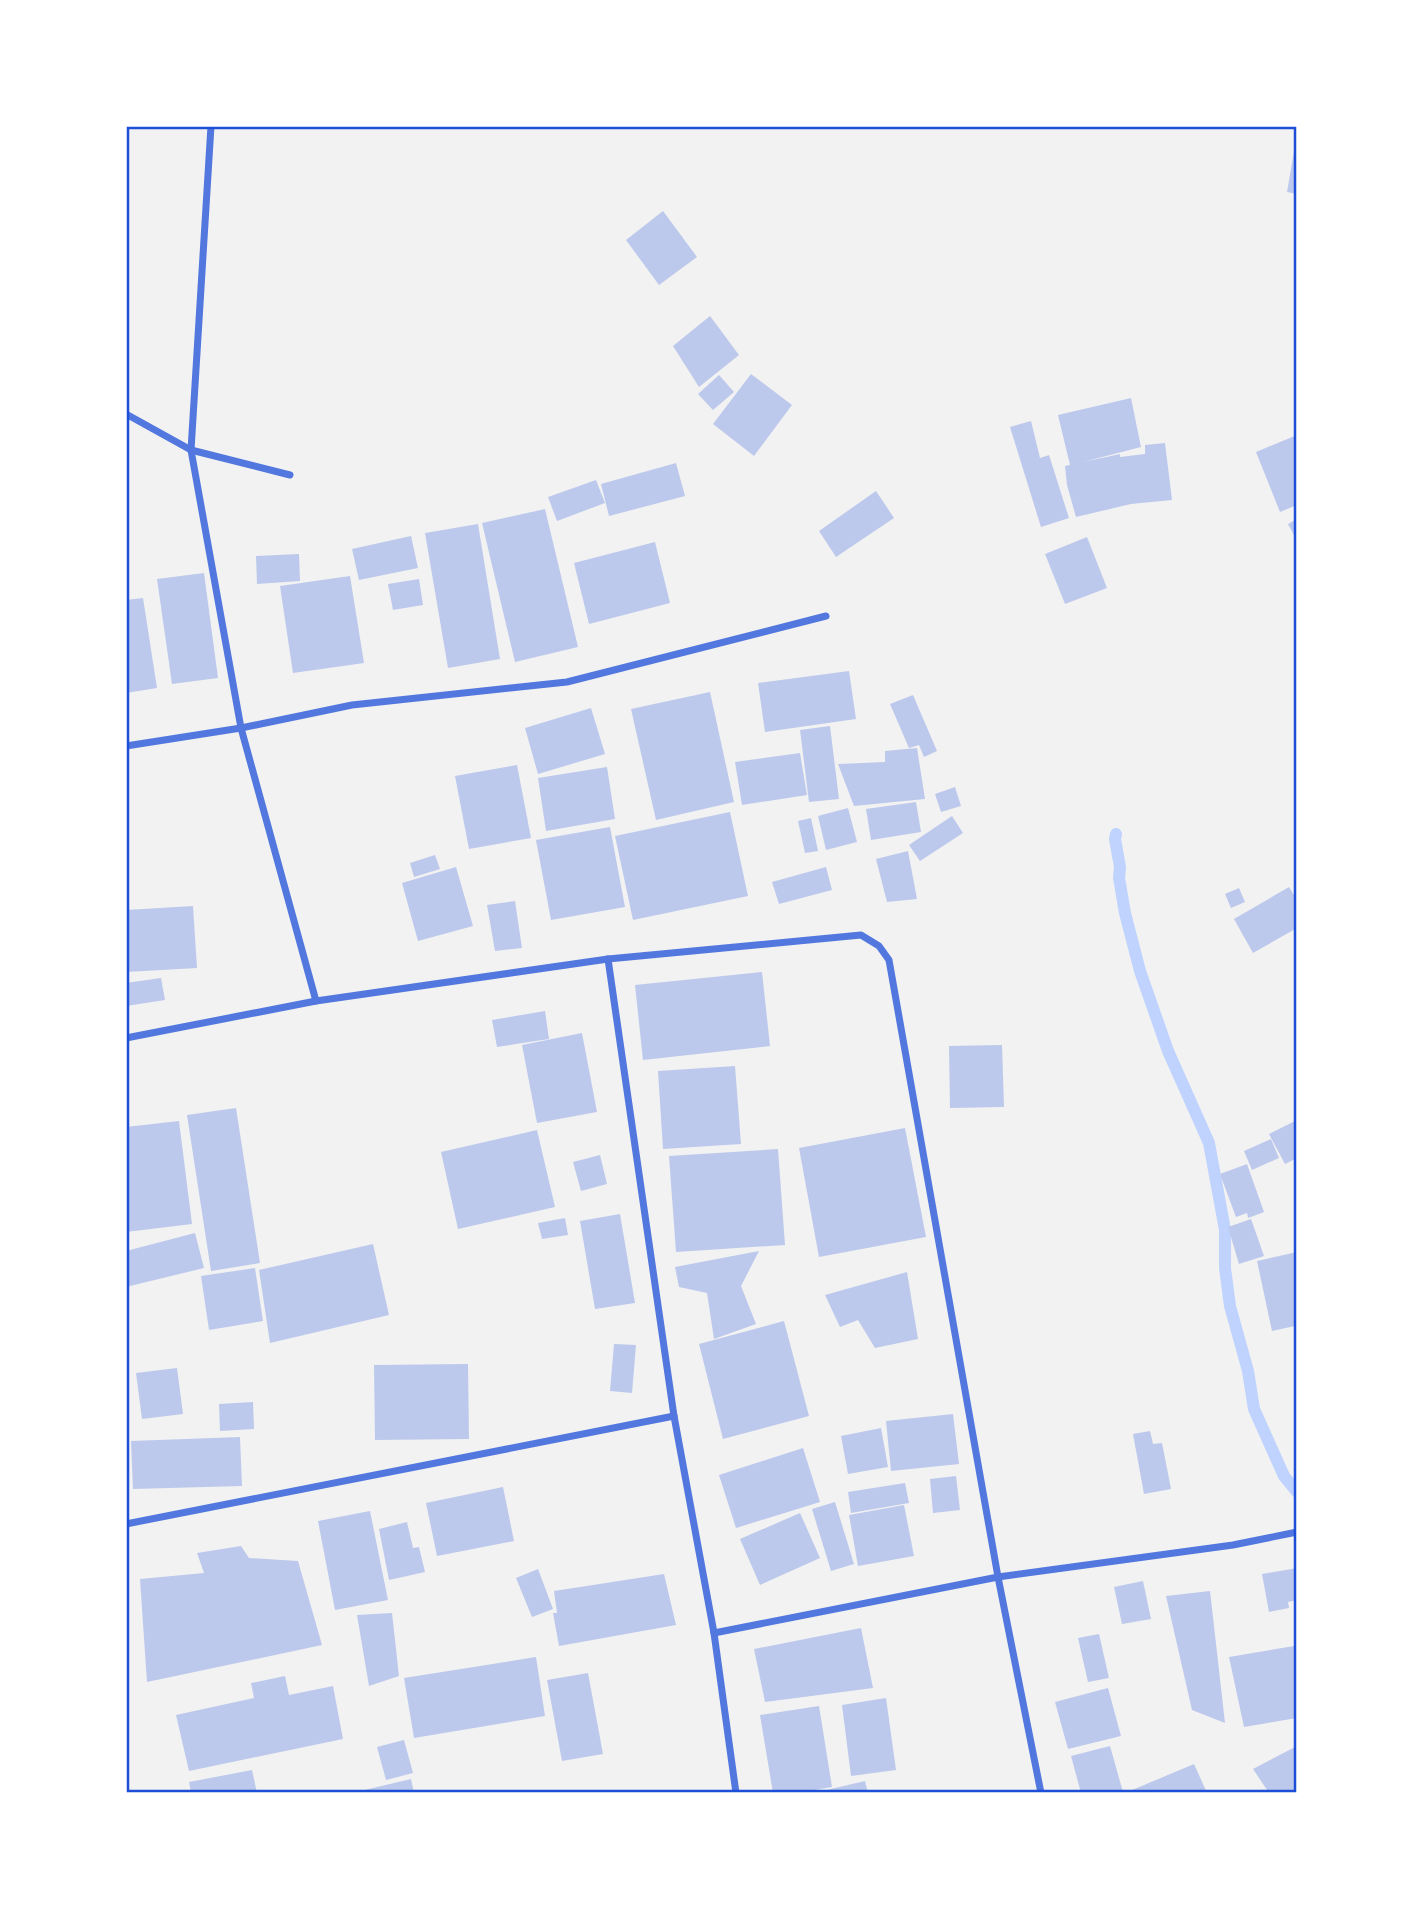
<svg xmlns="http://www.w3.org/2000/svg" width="1423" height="1919" font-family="'Fira Sans',sans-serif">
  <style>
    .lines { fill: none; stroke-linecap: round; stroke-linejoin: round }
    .stream { stroke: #bfd3fe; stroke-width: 12 }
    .building { fill: #bdc9ec }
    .minor { stroke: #5277de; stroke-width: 7 }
    .neatline { fill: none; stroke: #1d4ed8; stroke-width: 2.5 }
  </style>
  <rect width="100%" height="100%" fill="#f2f2f2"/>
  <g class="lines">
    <polyline class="stream" points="1116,834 1115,839 1120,867 1119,878 1125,913 1140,971 1168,1051 1209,1143 1225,1230 1225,1268 1230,1306 1248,1371 1254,1409 1284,1476 1297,1492"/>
  </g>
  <g class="building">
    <polygon points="1296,140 1297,140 1297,194 1287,192"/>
    <polygon points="663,211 697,257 659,285 626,240"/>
    <polygon points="710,316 739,355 699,387 673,346"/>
    <polygon points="751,374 792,405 754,456 713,424"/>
    <polygon points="719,375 734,392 713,410 698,394"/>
    <polygon points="1131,398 1141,447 1083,462 1120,454 1120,457 1145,454 1145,445 1165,443 1172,500 1131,504 1076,517 1067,485 1065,466 1070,465 1058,415"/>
    <polygon points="1031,421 1040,458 1049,455 1069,518 1041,527 1010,427"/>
    <polygon points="1297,435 1297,505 1280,512 1256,452"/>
    <polygon points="676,463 685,496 609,516 601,484"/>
    <polygon points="596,480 605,503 557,521 548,497"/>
    <polygon points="876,491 894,518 836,557 819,531"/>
    <polygon points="545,509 578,647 515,662 482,523"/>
    <polygon points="1297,519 1297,541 1288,524"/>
    <polygon points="478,524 500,659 448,668 425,533"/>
    <polygon points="411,536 418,568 359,580 352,549"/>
    <polygon points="1087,537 1107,588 1065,604 1045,554"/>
    <polygon points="655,542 670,603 589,624 574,563"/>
    <polygon points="299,554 300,581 257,584 256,556"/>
    <polygon points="204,573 218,678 172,684 157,579"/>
    <polygon points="350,576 364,663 293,673 280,586"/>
    <polygon points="419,579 423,605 393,610 388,584"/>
    <polygon points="143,598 157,688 126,693 126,600"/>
    <polygon points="849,671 856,719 765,732 758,683"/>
    <polygon points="710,692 734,802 656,820 631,709"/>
    <polygon points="913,695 937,751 924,757 919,745 909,748 890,704"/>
    <polygon points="591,708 605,754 538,774 525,728"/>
    <polygon points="830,726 839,799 809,802 800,730"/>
    <polygon points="917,748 925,799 854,806 838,764 885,762 885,751"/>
    <polygon points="800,753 807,795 742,805 735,762"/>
    <polygon points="517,765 531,838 469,849 455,776"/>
    <polygon points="607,767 615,819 546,831 538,778"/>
    <polygon points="955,787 961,806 941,812 935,794"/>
    <polygon points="916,802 921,832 871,840 866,809"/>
    <polygon points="848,808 857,842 826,850 818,816"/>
    <polygon points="730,812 748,896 633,920 615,836"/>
    <polygon points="952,816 963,833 920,861 909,845"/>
    <polygon points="811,818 818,851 805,853 798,821"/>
    <polygon points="610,827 625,907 551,920 536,840"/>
    <polygon points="908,851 917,899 887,902 876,859"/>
    <polygon points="435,855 440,869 414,877 410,863"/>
    <polygon points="456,867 473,926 418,941 402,883"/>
    <polygon points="826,867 832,890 779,904 772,882"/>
    <polygon points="1289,887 1297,900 1297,928 1253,953 1234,919"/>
    <polygon points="1239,888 1245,902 1231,908 1225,894"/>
    <polygon points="515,901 522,948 495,951 487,905"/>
    <polygon points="193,906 197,968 126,972 126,910"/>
    <polygon points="762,972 770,1046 643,1060 635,985"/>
    <polygon points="161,978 165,1000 126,1006 126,983"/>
    <polygon points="545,1011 549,1039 497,1047 492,1020"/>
    <polygon points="582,1033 597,1112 537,1123 522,1045"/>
    <polygon points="1002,1045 1004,1107 950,1108 949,1046"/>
    <polygon points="735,1066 741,1144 663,1149 658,1071"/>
    <polygon points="236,1108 260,1263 211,1271 187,1115"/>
    <polygon points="1297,1120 1297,1158 1285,1164 1269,1134"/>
    <polygon points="179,1121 192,1224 126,1232 126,1127"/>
    <polygon points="905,1128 926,1237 819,1257 799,1148"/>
    <polygon points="537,1130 555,1207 458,1229 441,1152"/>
    <polygon points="1271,1139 1279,1158 1252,1170 1244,1151"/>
    <polygon points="778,1149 785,1245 676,1252 669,1156"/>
    <polygon points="600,1155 607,1184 581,1191 573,1162"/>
    <polygon points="1247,1164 1264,1212 1248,1218 1247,1213 1236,1217 1220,1174"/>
    <polygon points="620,1214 635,1303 595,1309 580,1221"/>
    <polygon points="565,1218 568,1235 542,1239 538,1223"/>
    <polygon points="1251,1219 1264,1256 1239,1264 1228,1227"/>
    <polygon points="195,1233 204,1268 126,1287 126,1251"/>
    <polygon points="373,1244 389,1315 270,1343 259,1270"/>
    <polygon points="759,1251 741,1286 756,1324 714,1339 707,1293 679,1287 675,1267"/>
    <polygon points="1297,1252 1297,1332 1295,1326 1272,1331 1257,1261"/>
    <polygon points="255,1268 263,1321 209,1330 201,1276"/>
    <polygon points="907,1272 918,1339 875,1348 858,1320 840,1327 825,1295"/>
    <polygon points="784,1321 809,1416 723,1439 699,1344"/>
    <polygon points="614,1344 636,1345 632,1393 610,1391"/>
    <polygon points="468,1364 469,1439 375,1440 374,1365"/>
    <polygon points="177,1368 183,1414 142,1419 136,1373"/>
    <polygon points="253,1402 254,1429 220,1431 219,1404"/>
    <polygon points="953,1414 959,1464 891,1471 886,1421"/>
    <polygon points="881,1428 888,1467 848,1474 841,1436"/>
    <polygon points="1150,1431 1153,1444 1162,1443 1171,1489 1144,1494 1133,1434"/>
    <polygon points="240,1437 242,1486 133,1489 131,1441"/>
    <polygon points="803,1448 820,1502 736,1528 719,1475"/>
    <polygon points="956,1476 960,1510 933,1513 930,1479"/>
    <polygon points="905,1483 909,1503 851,1513 848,1492"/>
    <polygon points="503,1487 514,1541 437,1556 426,1503"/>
    <polygon points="835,1502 854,1564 831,1571 812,1509"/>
    <polygon points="904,1505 914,1556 858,1566 849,1515"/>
    <polygon points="370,1511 388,1600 335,1610 318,1521"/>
    <polygon points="800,1513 820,1558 760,1585 740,1539"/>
    <polygon points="407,1522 413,1548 419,1547 425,1572 389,1580 379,1529"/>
    <polygon points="241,1546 249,1558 298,1561 322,1645 147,1682 140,1579 204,1573 197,1553"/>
    <polygon points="1297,1568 1297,1600 1288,1602 1289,1608 1269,1612 1262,1574"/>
    <polygon points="538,1569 553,1609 532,1617 516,1578"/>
    <polygon points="664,1574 676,1625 559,1646 553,1613 557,1613 554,1591"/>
    <polygon points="1143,1581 1151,1619 1122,1624 1114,1587"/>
    <polygon points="1210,1591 1225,1723 1192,1710 1166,1596"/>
    <polygon points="392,1613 399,1676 369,1686 357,1615"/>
    <polygon points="861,1628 873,1688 765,1702 754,1649"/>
    <polygon points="1099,1634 1109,1678 1088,1682 1078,1638"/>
    <polygon points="1294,1646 1297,1661 1297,1718 1244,1727 1229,1657"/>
    <polygon points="536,1657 545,1716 414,1738 404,1678"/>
    <polygon points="588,1673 603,1754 562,1761 547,1680"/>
    <polygon points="285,1676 289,1695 333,1686 343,1739 189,1771 176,1715 254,1698 251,1683"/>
    <polygon points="1108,1688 1121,1736 1068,1749 1055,1702"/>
    <polygon points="886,1698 896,1770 851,1776 842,1705"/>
    <polygon points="819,1706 832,1787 797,1793 773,1793 760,1715"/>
    <polygon points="404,1740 413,1773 386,1780 377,1747"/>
    <polygon points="1110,1746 1123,1792 1081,1793 1071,1756"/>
    <polygon points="1297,1746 1297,1793 1269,1793 1253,1769"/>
    <polygon points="1194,1764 1207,1793 1125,1793"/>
    <polygon points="252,1770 257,1793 191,1793 189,1782"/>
    <polygon points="411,1779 414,1793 356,1793 356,1792"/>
    <polygon points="865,1781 868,1793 818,1793 818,1792"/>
  </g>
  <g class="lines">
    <g class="minor">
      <polyline points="211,126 191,450 241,728 316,1001"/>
      <polyline points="126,414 191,450 290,475"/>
      <polyline points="126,746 241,728 352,705 567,682 826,616"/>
      <polyline points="608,959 674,1416 714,1633 736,1793"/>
      <polyline points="126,1038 316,1001 608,959 861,935 879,946 889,960 998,1577 1041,1793"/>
      <polyline points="126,1524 674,1416"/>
      <polyline points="714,1633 998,1577 1233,1545 1297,1532"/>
    </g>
  </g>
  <rect width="1423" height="1919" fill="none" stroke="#ffffff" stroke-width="256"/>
  <rect x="128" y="128" width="1167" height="1663" class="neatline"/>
</svg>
